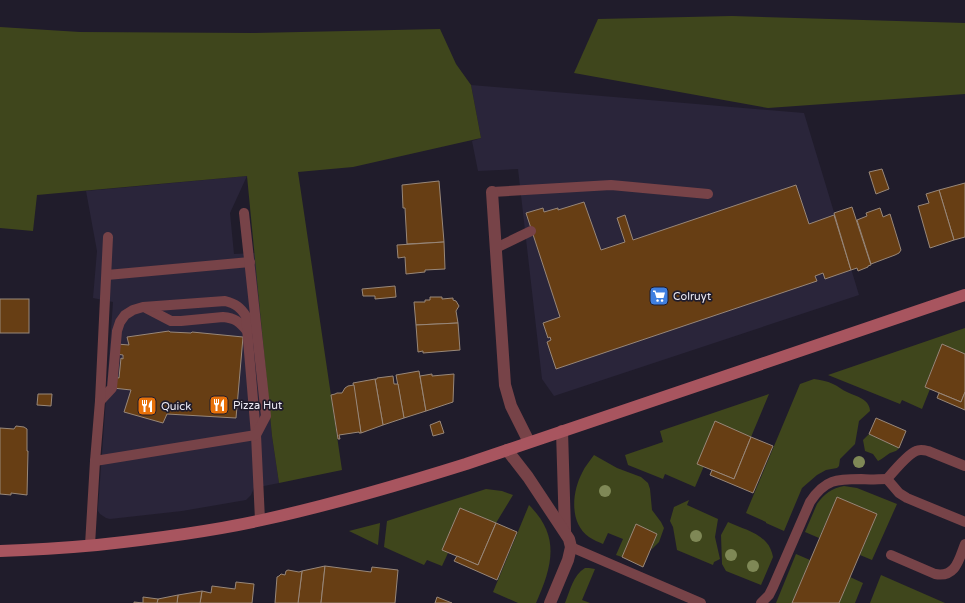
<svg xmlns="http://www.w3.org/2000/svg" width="965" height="603" font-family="'Varela Round',sans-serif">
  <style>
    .built { fill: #2a253a }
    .green { fill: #3f461c }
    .building { fill: #673e14; stroke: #988779 }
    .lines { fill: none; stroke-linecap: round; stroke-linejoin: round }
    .lane { stroke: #774348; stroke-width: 10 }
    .street { stroke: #774348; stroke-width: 12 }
    .secondary { stroke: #a8555f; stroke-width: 12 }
    .tree { fill: #7f8856 }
    .labels { text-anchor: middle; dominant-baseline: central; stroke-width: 3.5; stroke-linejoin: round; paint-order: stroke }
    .poi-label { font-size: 11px; fill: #edebf5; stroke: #201c2b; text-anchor: start }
  </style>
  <rect width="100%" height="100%" fill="#201c2b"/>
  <g class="built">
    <polygon points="471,85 804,113 859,295 554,396 542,379 518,169 478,171 472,141 481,138"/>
    <polygon points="247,176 230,213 234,254 255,253 272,436 279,483 254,488 251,495 246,500 182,511 110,519 106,518 100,514 98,511 98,508 113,302 93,298 97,251 86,191"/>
  </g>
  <g class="green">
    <polygon points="732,16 965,23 965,94 768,108 574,73 598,19"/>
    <polygon points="0,27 80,32 252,33 440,29 456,64 471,85 481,138 353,167 298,172 342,470 279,483 272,436 247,176 37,195 33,231 0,228"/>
    <polygon points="965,328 965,354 942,344 925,386 930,389 922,409 902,400 900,404 828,375"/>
    <path d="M 814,379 C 820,380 827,381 833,384 C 838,386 842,390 847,392 C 855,396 870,399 870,411 L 859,421 L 855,444 L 840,459 L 839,466 L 837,468 L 826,470 L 817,475 L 802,488 L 784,531 L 766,523 L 766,522 L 746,513 L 800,384 Z"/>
    <polygon points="769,394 751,437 715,422 704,466 695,487 665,474 663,479 628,465 625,455 663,442 660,431"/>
    <path d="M 869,434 L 899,448 C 896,452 895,451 890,453 C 887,455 882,459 878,461 L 873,454 L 865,451 L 863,440 Z"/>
    <path d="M 594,455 L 617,468 L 641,477 L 648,483 L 650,489 L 652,510 L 661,522 L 664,528 L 659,542 L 651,550 L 657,534 L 636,525 L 622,557 L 616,555 L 623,539 L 608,533 L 603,544 C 599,542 593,540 589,537 C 569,523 572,492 582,473 C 585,466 590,461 594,455 Z"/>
    <path d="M 844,486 L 857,488 L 897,504 L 872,560 L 860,555 L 877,514 L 837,497 L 819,538 L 805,532 L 817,504 C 824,494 832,488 844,486 Z"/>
    <polygon points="486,489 502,491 513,495 496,523 460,508 442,550 448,553 442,566 427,560 424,565 384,547 387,521"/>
    <polygon points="689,500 687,505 718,519 715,537 720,559 714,562 713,565 677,550 673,527 670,521 674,507"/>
    <path d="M 529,505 C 561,537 552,566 536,603 L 518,603 L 493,592 Z"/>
    <path d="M 728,522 C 741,528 757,532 766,542 C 770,546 772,552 773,557 L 761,585 L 726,571 L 722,564 L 721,535 Z"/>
    <polygon points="380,523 378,545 349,531"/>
    <polygon points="796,554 810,560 792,603 776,603"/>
    <path d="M 585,568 L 589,568 L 595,569 L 582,600 L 590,603 L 565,603 C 570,591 573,575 585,568 Z"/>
    <polygon points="881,575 945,603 870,603"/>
    <polygon points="850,577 863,583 855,603 839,603"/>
  </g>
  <g class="building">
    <polygon points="882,169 889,189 876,194 869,172"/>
    <polygon points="439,181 444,242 407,244 405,208 403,208 402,185"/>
    <polygon points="965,183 965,237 954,240 939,190"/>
    <polygon points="796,185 809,224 834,215 851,270 825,279 823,273 815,276 817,281 556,369 547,342 551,340 550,337 548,338 543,323 560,317 526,213 543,208 544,212 558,208 558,210 584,202 601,250 625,242 617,218 625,215 633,240"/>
    <polygon points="939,190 954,240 930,248 918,206 929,203 926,194"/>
    <polygon points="852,207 871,265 868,266 868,267 858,271 857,268 851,270 834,213"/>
    <polygon points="880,208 883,217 890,214 901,250 899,253 895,255 871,264 857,220 867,216 866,213"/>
    <polygon points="444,242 445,269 425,270 425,272 406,274 405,257 398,258 397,245"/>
    <polygon points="395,286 396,297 375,299 375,296 363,296 362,289"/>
    <polygon points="430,297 442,297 442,299 453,298 453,300 456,301 459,306 456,311 458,323 416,325 414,302 425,302 425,300 430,300"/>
    <rect x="0" y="299" width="29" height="34"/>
    <polygon points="458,323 460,350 423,353 423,351 418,352 416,325"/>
    <polygon points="169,331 170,332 191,333 192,332 243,337 236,418 167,414 163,423 124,412 131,390 113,388 114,377 119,378 121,358 123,359 123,355 116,354 117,344 129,345 127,337"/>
    <polygon points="942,344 965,354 965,392 961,402 925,387"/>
    <polygon points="419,371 426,411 404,418 396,375"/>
    <polygon points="432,374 432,376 454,374 453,402 426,411 420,376"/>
    <polygon points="393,376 394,384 398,384 404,418 383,425 375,379 377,379 377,378"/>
    <polygon points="375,379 383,425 361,433 353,383"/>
    <polygon points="354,385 361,433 359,433 359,432 339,435 340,439 338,439 331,395 335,394 337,393 342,393 345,388 348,386"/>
    <polygon points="965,392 965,410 937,398 939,393 961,402"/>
    <polygon points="38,394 52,394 51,406 37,405"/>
    <polygon points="876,418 906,431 899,448 869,434"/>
    <polygon points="440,421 444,433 433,436 430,425"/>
    <polygon points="715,421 751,437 734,479 697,464"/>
    <polygon points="16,426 24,427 27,429 27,451 28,451 27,495 11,493 11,495 0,494 0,428 14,429"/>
    <polygon points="751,437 773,446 753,493 710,475 712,470 734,479"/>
    <polygon points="837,497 877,514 839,603 792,603"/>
    <polygon points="460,508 496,523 478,565 442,550"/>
    <polygon points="496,523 517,532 497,580 454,561 457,556 478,565"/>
    <polygon points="636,524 657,534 643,567 622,557"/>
    <polygon points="325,566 321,603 298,603 302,571"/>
    <polygon points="325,566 371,572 372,567 398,570 395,603 321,603"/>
    <polygon points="288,570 299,572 302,571 298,603 275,603 277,577 279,576 281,574 285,575 286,571"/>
    <polygon points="236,582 254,584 252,603 200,603 202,591 211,593 212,586 235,589"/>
    <polygon points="202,591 200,603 177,603 178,595"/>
    <polygon points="178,595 177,603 157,603 158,599"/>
    <polygon points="143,597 158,599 157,603 134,603 134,602 143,603"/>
    <polygon points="437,597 452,603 435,603"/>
  </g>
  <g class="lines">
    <g class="lane">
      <polyline points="492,192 611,185 708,194"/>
      <polyline points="496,248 531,231"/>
      <polyline points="107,275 250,262"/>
      <path d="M 146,308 L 171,321 L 181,321 L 223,317 C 235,318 240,322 247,331"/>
      <path d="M 100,401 L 112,388 L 117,331 L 120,322 L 125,315 L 133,310 L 143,307 L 225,301 C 236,304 240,307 246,316 L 256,435 L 260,520"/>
      <polyline points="95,461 256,435 266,416 244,213"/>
      <path d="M 965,466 L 928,451 C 924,450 920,449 916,451 C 908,454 893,472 887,479 L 899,493 L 907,498 L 965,522"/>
      <polyline points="90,545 95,461 100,401 108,237"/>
      <polyline points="571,547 701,603"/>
      <path d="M 891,555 L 935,574 C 956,578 959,559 965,544"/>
      <path d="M 761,603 L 769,595 L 773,587 L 810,502 C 825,479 837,479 861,479 C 870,480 878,479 887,479"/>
    </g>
    <g class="street">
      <polyline points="492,192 505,385 511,406 529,442"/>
      <polyline points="562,431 565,531"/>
      <polyline points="507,450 528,477 569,539 571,547 568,560 550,603"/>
    </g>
    <path class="secondary" d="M 0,551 C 32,550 64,548 97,545 C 152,539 208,532 262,520 C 331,505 399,485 466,464 L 965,295"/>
  </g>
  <g class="tree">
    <circle cx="859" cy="462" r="6"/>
    <circle cx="605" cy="491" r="6"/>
    <circle cx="696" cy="536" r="6"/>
    <circle cx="731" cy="555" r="6"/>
    <circle cx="753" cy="566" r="6"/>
  </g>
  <defs>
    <symbol id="supermarket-square" viewBox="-11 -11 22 22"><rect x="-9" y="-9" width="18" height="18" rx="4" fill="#3f7fe0" stroke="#201c2b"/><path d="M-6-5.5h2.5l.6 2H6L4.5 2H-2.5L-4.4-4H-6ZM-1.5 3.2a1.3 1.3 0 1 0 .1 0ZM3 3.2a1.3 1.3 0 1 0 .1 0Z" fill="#fff"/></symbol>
    <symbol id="restaurant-square" viewBox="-11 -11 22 22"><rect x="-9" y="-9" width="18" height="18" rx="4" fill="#e8710a" stroke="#201c2b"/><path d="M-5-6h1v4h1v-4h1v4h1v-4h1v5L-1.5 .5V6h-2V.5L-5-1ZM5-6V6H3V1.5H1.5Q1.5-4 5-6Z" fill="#fff"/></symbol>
  </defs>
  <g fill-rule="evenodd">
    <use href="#supermarket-square" x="648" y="285" width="22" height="22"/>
    <use href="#restaurant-square" x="208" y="394" width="22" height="22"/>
    <use href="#restaurant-square" x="136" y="395" width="22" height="22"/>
  </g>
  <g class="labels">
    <g class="poi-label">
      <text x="673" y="296">Colruyt</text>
      <text x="233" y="405">Pizza Hut</text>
      <text x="161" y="406">Quick</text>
    </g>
  </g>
</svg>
